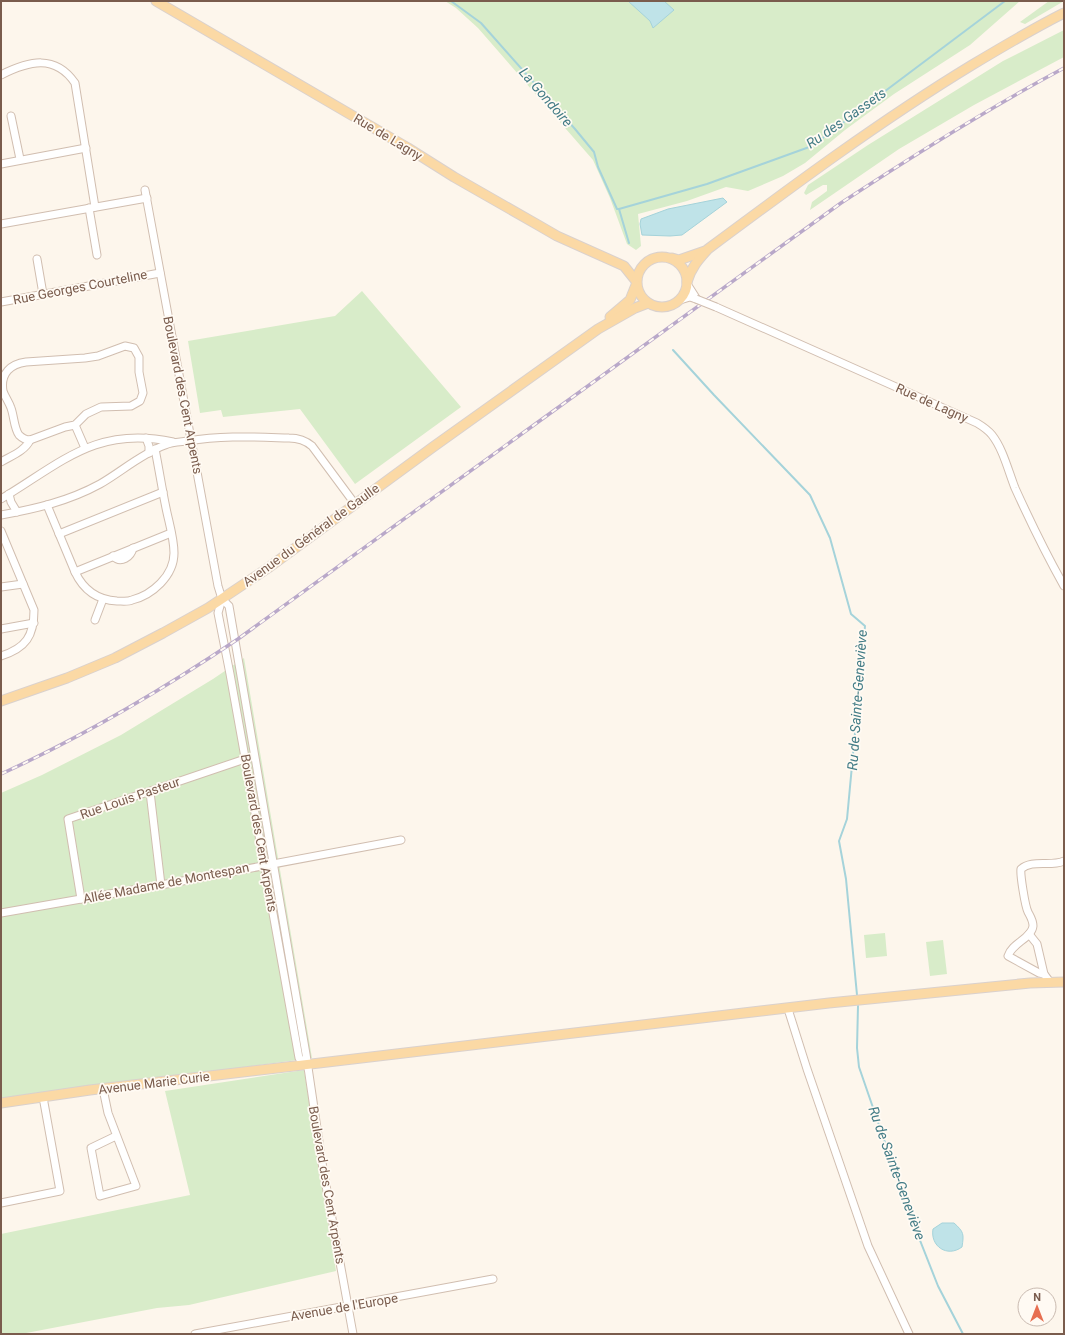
<svg xmlns="http://www.w3.org/2000/svg" width="1065" height="1335" font-family="Roboto,sans-serif">
  <style>
    .green { fill: #d8ecc9 }
    .water { fill: #bfe3e8; stroke: #a5d3da }
    .lines { fill: none; stroke-linecap: round; stroke-linejoin: round }
    .stream { stroke: #a5d3da; stroke-width: 2 }
    .minor-casing { stroke: #d1beb0; stroke-width: 9 }
    .major-casing { stroke: #dad1cd; stroke-width: 11 }
    .minor { stroke: #fff; stroke-width: 7 }
    .major { stroke: #fbd9a5; stroke-width: 9 }
    .rail-casing { stroke: #b9a8c9; stroke-width: 3.5 }
    .rail { stroke: #fffaf3; stroke-width: 2; stroke-dasharray: 6; stroke-linecap: butt }
    .minor-bridge-casing { stroke: #d1beb0; stroke-width: 9; stroke-linecap: butt }
    .minor-bridge { stroke: #fff; stroke-width: 7 }
    .labels { text-anchor: middle; dominant-baseline: central; stroke-width: 3.5; stroke-linejoin: round; paint-order: stroke }
    .street-label { font-size: 13px; fill: #7a5c4d; stroke: #fffaf3 }
    .water-label { font-size: 14px; font-style: italic; fill: #437c86; stroke: #fffaf3 }
  </style>
  <rect width="100%" height="100%" fill="#fdf6ec"/>
  <g class="green">
    <polygon points="445,1 1020,1 970,45 894,94 845,130 805,163 783,176 748,191 726,187 687,201 638,214 641,246 636,250 627,244 610,198 593,160 478,28 456,8"/>
    <polygon points="1049,1 1064,1 1025,24 1020,22"/>
    <polygon points="1064,30 1064,57 974,105 899,149 810,210 812,202 827,191 827,185 823,185 806,195 804,193 808,185 868,145 1003,61"/>
    <polygon points="362,291 461,407 355,484 300,409 223,417 221,410 200,413 188,341 335,316"/>
    <polygon points="244,658 312,1058 1,1099 1,793 42,775 121,735 213,679"/>
    <polygon points="885,933 887,956 866,958 864,935"/>
    <polygon points="943,940 947,974 930,976 926,942"/>
    <polygon points="304,1070 336,1271 189,1305 157,1308 21,1334 1,1334 1,1234 190,1195 165,1091"/>
  </g>
  <g class="water">
    <polygon points="628,1 664,1 674,10 653,28 650,21"/>
    <polygon points="723,198 727,202 682,235 670,236 642,235 640,224 641,219 668,209"/>
    <path d="M 942,1223 L 954,1223 C 964,1232 964,1234 962,1247 C 947,1258 930,1246 933,1229 Z"/>
  </g>
  <g class="lines">
    <g class="stream">
      <polyline points="451,1 481,23 575,129 594,152 598,167 617,209 619,209 629,243"/>
      <polyline points="619,209 707,184 812,146 1005,1"/>
      <polyline points="673,350 714,395 810,495 830,538 851,614 865,626 847,819 839,841 846,879 857,995"/>
      <polyline points="858,1006 857,1048 859,1067 910,1215 938,1286 963,1334"/>
    </g>
    <defs>
      <g id="minor">
        <path d="M 1,75 C 29,61 55,54 75,83 L 95,207"/>
        <polyline points="11,116 20,159"/>
        <polyline points="1,164 86,148"/>
        <polyline points="145,190 218,586 222,599 229,606 306,1054 323,1169 353,1334"/>
        <polyline points="89,208 97,255"/>
        <polyline points="1,224 147,198"/>
        <polyline points="37,259 43,294"/>
        <polyline points="687,284 696,298"/>
        <polyline points="680,300 690,297 696,299"/>
        <polyline points="1,302 160,273"/>
        <path d="M 716,307 L 977,423 C 982,426 988,430 992,435 C 1003,449 1008,470 1015,488 C 1030,521 1046,554 1064,586"/>
        <path d="M 125,346 L 134,348 L 139,357 L 139,372 L 143,393 L 140,401 L 131,406 L 101,407 L 86,414 L 75,425 L 65,427 L 30,440 C 26,440 22,438 19,435 C 14,428 14,416 11,408 C 9,402 5,397 3,391 C 0,373 11,364 26,362 L 85,358 L 98,356 Z"/>
        <polyline points="75,425 85,448"/>
        <polyline points="146,438 149,446 149,453"/>
        <path d="M 1,462 C 11,456 25,451 30,440"/>
        <polyline points="9,494 11,502 17,512"/>
        <path d="M 1,499 C 61,463 97,425 173,442"/>
        <path d="M 47,505 L 75,572 C 83,589 97,600 117,601 C 122,601 128,602 132,600 C 152,595 174,576 174,553 C 174,538 169,523 166,508 C 162,489 159,469 155,449"/>
        <path d="M 1,515 C 35,509 69,501 100,484 C 121,472 141,454 165,445 C 172,442 180,442 188,441 C 222,435 255,437 289,438 C 298,438 305,440 312,446 L 355,504"/>
        <path d="M 1,531 L 34,610 C 34,636 26,648 1,656"/>
        <polyline points="59,534 163,492"/>
        <path d="M 113,556 C 121,564 131,557 133,548"/>
        <polyline points="75,572 171,533"/>
        <polyline points="1,587 23,584"/>
        <polyline points="222,599 218,613 230,674 299,1058 307,1065"/>
        <polyline points="95,620 103,599"/>
        <polyline points="1,629 34,623"/>
        <polyline points="150,792 161,885"/>
        <polyline points="81,899 68,819 245,759"/>
        <polyline points="1,913 161,885 401,840"/>
        <polyline points="1029,934 1037,944 1044,974"/>
        <path d="M 1050,982 L 1044,974 L 1039,973 L 1008,956 C 1012,943 1032,938 1033,926 C 1033,920 1030,916 1028,912 C 1025,906 1020,874 1021,869 C 1032,859 1051,867 1064,861"/>
        <polyline points="788,1009 807,1069 868,1246 909,1334"/>
        <polyline points="103,1089 108,1113 136,1186 100,1196 91,1148 116,1136"/>
        <polyline points="1,1203 60,1191 43,1097"/>
        <polyline points="195,1334 493,1279"/>
      </g>
      <g id="major">
        <polyline points="156,1 408,148 454,177 538,225 557,236 624,266 636,281"/>
        <circle cx="662" cy="282" r="25"/>
        <polyline points="672,258 679,260 705,251"/>
        <path d="M 687,282 C 691,268 698,260 708,249 C 794,185 880,121 972,65 C 1002,47 1032,29 1064,13"/>
        <polyline points="610,317 630,300 636,285"/>
        <polyline points="1,701 67,678 115,658 163,633 208,608 268,568 433,447 598,329 635,308 648,303"/>
        <polyline points="1,1103 90,1090 829,1003 1030,983 1064,982"/>
      </g>
    </defs>
    <use href="#minor" class="minor-casing"/>
    <use href="#major" class="major-casing"/>
    <use href="#minor" class="minor"/>
    <use href="#major" class="major"/>
    <defs>
      <path id="rail" d="M 1,774 C 84,736 162,690 238,639 L 841,203 C 914,155 987,109 1064,68"/>
    </defs>
    <use href="#rail" class="rail-casing"/>
    <use href="#rail" class="rail"/>
    <defs>
      <polyline id="minor-bridge" points="696,299 716,307"/>
    </defs>
    <use href="#minor-bridge" class="minor-bridge-casing"/>
    <use href="#minor-bridge" class="minor-bridge"/>
  </g>
  <g class="labels">
    <g class="street-label">
      <text transform="translate(388 137) rotate(31)">Rue de Lagny</text>
      <text transform="translate(80 287) rotate(-11)">Rue Georges Courteline</text>
      <text transform="translate(183 395) rotate(79)">Boulevard des Cent Arpents</text>
      <text transform="translate(932 403) rotate(24)">Rue de Lagny</text>
      <text transform="translate(311 535) rotate(-36)">Avenue du Général de Gaulle</text>
      <text transform="translate(130 798) rotate(-19)">Rue Louis Pasteur</text>
      <text transform="translate(259 833) rotate(80)">Boulevard des Cent Arpents</text>
      <text transform="translate(166 883) rotate(-11)">Allée Madame de Montespan</text>
      <text transform="translate(154 1083) rotate(-7)">Avenue Marie Curie</text>
      <text transform="translate(327 1185) rotate(80)">Boulevard des Cent Arpents</text>
      <text transform="translate(344 1307) rotate(-10)">Avenue de l'Europe</text>
    </g>
    <g class="water-label">
      <text transform="translate(546 97) rotate(49)">La Gondoire</text>
      <text transform="translate(846 118) rotate(-35)">Ru des Gassets</text>
      <text transform="translate(857 700) rotate(-86)">Ru de Sainte-Geneviève</text>
      <text transform="translate(897 1173) rotate(70)">Ru de Sainte-Geneviève</text>
    </g>
  </g>
  <rect width="1065" height="1335" fill="none" stroke="#7a5c4d" stroke-width="4"/>
  <g transform="translate(1037 1307)"><circle r="19" fill="#fffaf3" stroke="#cabbb1"/>
  <path d="M0-3L7 15L0 10L-7 15Z" fill="#e76f51"/>
  <text y="-6" font-size="11" font-weight="bold" text-anchor="middle" fill="#7a5c4d">N</text>
  </g>
</svg>
